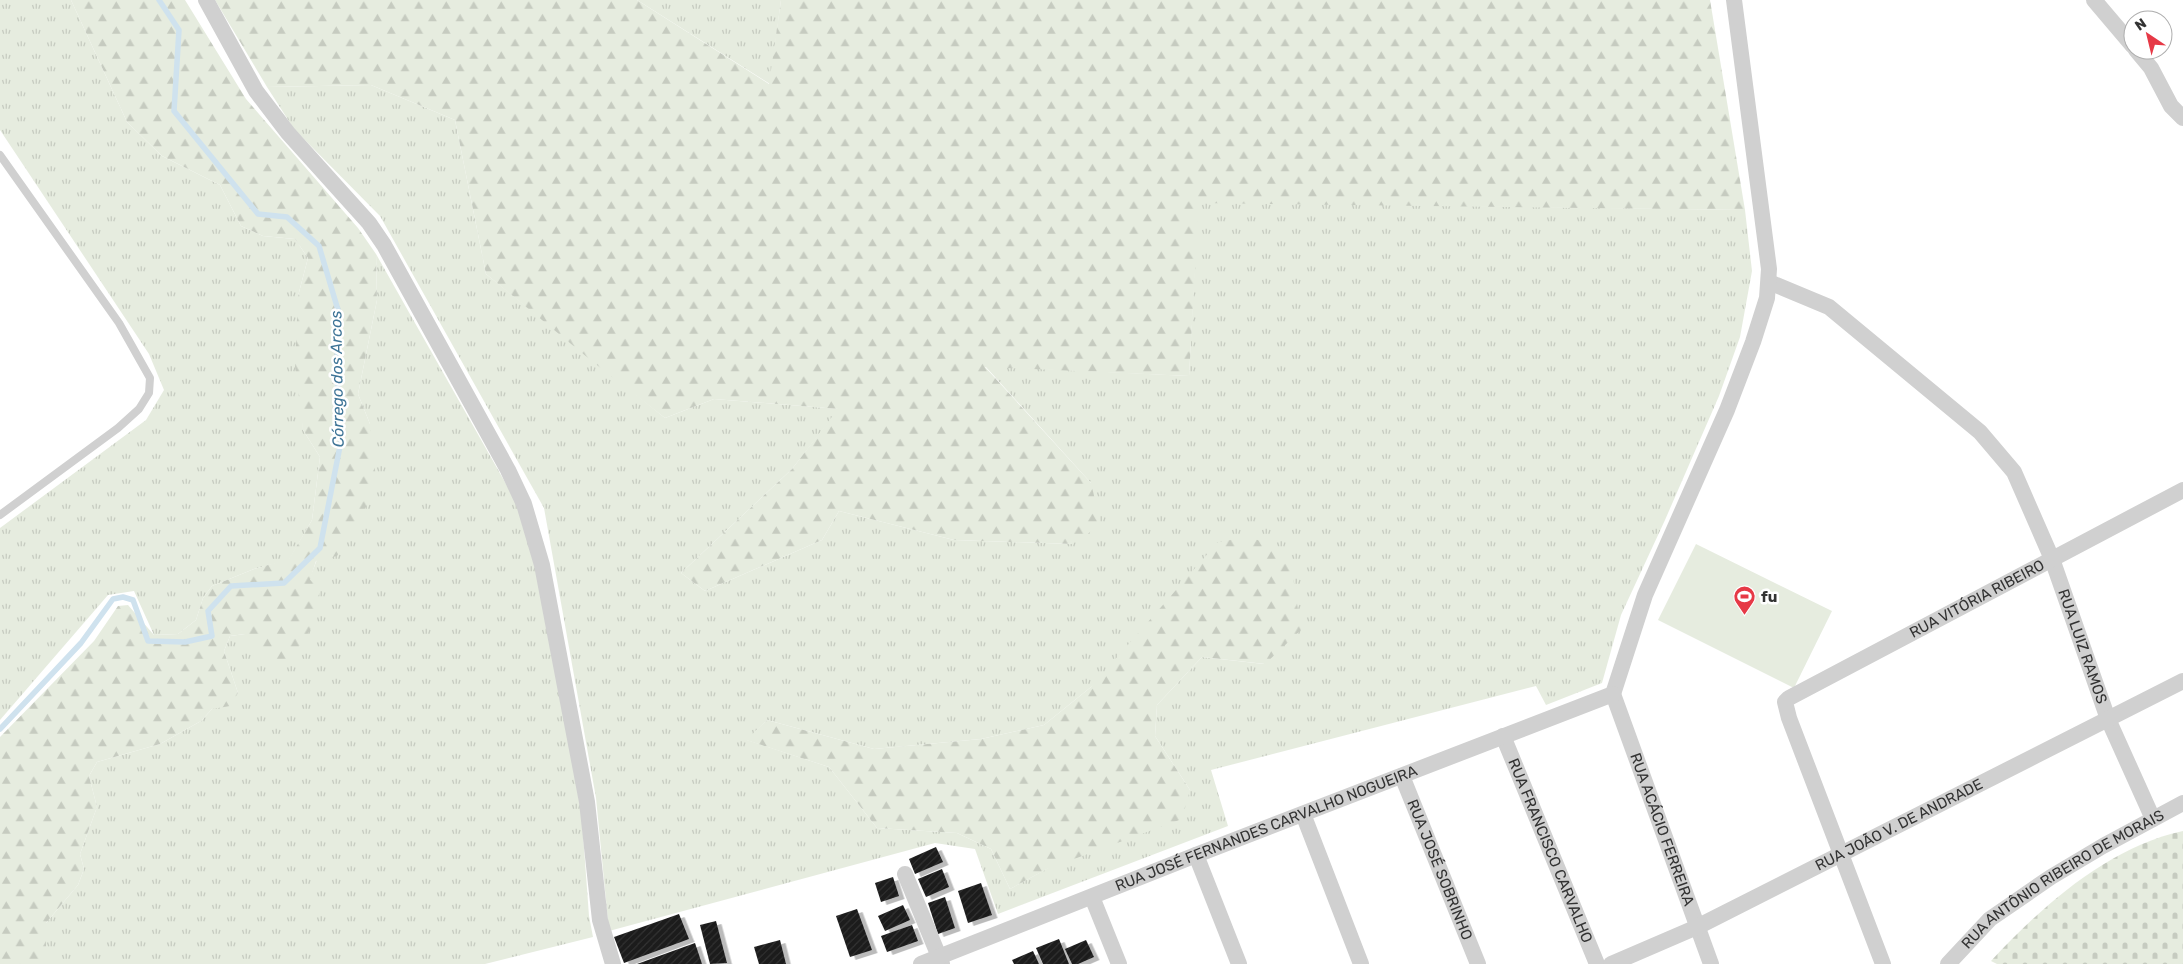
<svg xmlns="http://www.w3.org/2000/svg" width="2183" height="964" font-family="Rubik,sans-serif">
  <style>
    .grass { fill: url(#grass-tufts); fill-rule: evenodd }
    .forest { fill: url(#forest-firs) }
    .cemetery { fill: url(#cemetery-stones) }
    .green { fill: #e6ecdf }
    .lines { fill: none; stroke-linecap: round; stroke-linejoin: round }
    .stream { stroke: #cfe2ee; stroke-width: 5.5 }
    .building { fill: url(#building-hatch); filter: url(#shadow) }
    .service { stroke: #d0d0d0; stroke-width: 8 }
    .minor { stroke: #d0d0d0; stroke-width: 16 }
    .labels { text-anchor: middle; dominant-baseline: central; stroke-width: 5; stroke-linejoin: round; paint-order: stroke }
    .poi-label { font-size: 15px; font-weight: bold; fill: #333; stroke: #fff; text-anchor: start }
    .street-label { font-size: 15px; fill: #333; stroke: #fff }
    .water-label { font-size: 16px; font-style: italic; fill: #3f7597; stroke: #fff }
  </style>
  <defs>
    <pattern id="grass-tufts" width="24" height="20" patternUnits="userSpaceOnUse" patternTransform="scale(1.25)"><rect width="24" height="20" fill="#e6ecdf"/><path d="M3 7l-1-3M5 7V3M7 7l1-3M15 17l-1-3M17 17v-4M19 17l1-3" fill="none" stroke="#c6cbc0"/></pattern>
    <pattern id="forest-firs" width="22" height="20" patternUnits="userSpaceOnUse" patternTransform="scale(1.25)"><rect width="22" height="20" fill="#e6ecdf"/><path d="M5 1l3.5 6h-7zM16 11l3.5 6h-7z" fill="#c6cbc0"/></pattern>
    <pattern id="cemetery-stones" width="16" height="16" patternUnits="userSpaceOnUse" patternTransform="scale(1.25)"><rect width="16" height="16" fill="#e6ecdf"/><path d="M2 7V4a2 2 0 0 1 4 0v3zM10 15v-3a2 2 0 0 1 4 0v3z" fill="#c6cbc0"/></pattern>
    <pattern id="building-hatch" width="6" height="6" patternUnits="userSpaceOnUse" patternTransform="scale(1.25)"><rect width="6" height="6" fill="#1a1a1a"/><path d="M-1 1l2-2M0 6l6-6M5 7l2-2" fill="none" stroke="#333"/></pattern>
    <filter id="shadow"><feDropShadow dx="5.5" dy="3" stdDeviation="0" flood-color="#0004"/></filter>
  </defs>
  <rect width="100%" height="100%" fill="#fff"/>
  <g class="grass">
    <polygon points="0,0 71,0 127,122 162,156 220,185 241,226 263,236 295,239 308,258 298,296 303,430 320,457 312,520 289,560 254,569 212,586 203,598 196,620 178,634 154,635 134,591 108,595 0,720 0,528 146,420 164,390 149,354 0,130"/>
    <polygon points="637,0 781,0 770,84"/>
    <path d="M 371,85 L 455,120 L 486,274 L 665,418 L 714,399 L 839,409 L 792,469 L 681,573 L 705,591 L 822,540 L 839,511 L 954,540 L 1071,544 L 1091,483 L 985,366 L 1189,376 L 1198,202 L 1745,210 L 1752,271 L 1740,337 L 1719,396 L 1665,520 L 1621,615 L 1602,683 L 1546,705 L 1536,686 L 1211,770 L 1228,826 L 998,914 L 975,849 L 935,843 L 609,931 L 596,798 L 544,508 L 380,216 L 294,129 L 267,87 ZM 1289,550 L 1264,664 L 1202,657 L 1157,705 L 1155,736 L 1190,790 L 1010,889 L 991,849 L 957,833 L 877,828 L 829,767 L 747,740 L 767,720 L 874,749 L 981,739 L 1044,725 L 1091,687 Z"/>
    <polygon points="376,254 519,507 530,538 581,807 589,916 593,937 485,964 46,964 46,923 78,885 84,869 80,854 97,807 89,776 97,762 160,744 201,721 212,709 238,693 224,651 230,636 245,634 309,580 370,424 358,394 377,300"/>
  </g>
  <g class="forest">
    <polygon points="71,0 185,0 246,99 358,228 376,254 377,300 358,394 370,424 377,488 337,556 316,561 310,580 320,587 317,620 290,660 276,668 245,634 230,636 224,651 238,693 230,706 212,709 201,721 160,744 97,762 89,776 97,807 80,854 84,869 78,885 46,923 46,964 0,964 0,737 94,641 118,606 128,605 154,635 178,634 196,620 203,598 212,586 254,569 289,559 312,520 320,457 303,430 295,366 298,296 308,258 295,239 263,236 241,226 220,185 162,156 127,122"/>
    <polygon points="215,0 637,0 769,84 781,0 1710,0 1745,210 1199,203 1189,376 985,367 1091,483 1101,525 1072,544 954,540 839,511 822,540 705,591 681,573 792,469 838,409 714,399 665,418 593,362 486,274 455,120 371,85 267,87"/>
    <polygon points="1248,537 1289,550 1301,630 1265,664 1202,657 1157,705 1155,736 1190,790 1182,819 1047,869 1010,889 991,849 957,833 877,828 829,767 746,740 767,720 874,749 981,739 1044,725 1091,687 1218,542"/>
  </g>
  <path class="cemetery" d="M 2183,831 L 2183,964 L 1997,964 L 1991,961 C 2042,906 2108,847 2183,831 Z"/>
  <polygon class="green" points="1696,544 1832,611 1794,688 1658,620"/>
  <g class="lines">
    <polyline class="stream" points="0,729 81,643 113,599 123,597 133,600 148,641 185,642 212,636 208,611 231,586 284,583 320,548 341,441 337,373 338,310 319,246 287,217 258,214 174,111 179,30 159,0"/>
  </g>
  <g class="building">
    <polygon points="936,847 943,862 915,874 909,859"/>
    <polygon points="942,869 949,887 926,897 918,879"/>
    <polygon points="893,877 899,896 881,902 875,883"/>
    <polygon points="981,883 992,915 968,923 958,891"/>
    <polygon points="945,897 955,928 938,934 928,903"/>
    <polygon points="903,905 910,920 885,931 878,916"/>
    <polygon points="857,909 872,950 850,957 836,916"/>
    <polygon points="679,914 689,939 624,963 614,937"/>
    <polygon points="716,921 727,963 710,964 700,925"/>
    <polygon points="912,925 918,941 887,952 881,936"/>
    <polygon points="1059,939 1069,964 1043,964 1036,948"/>
    <polygon points="780,940 786,964 759,964 754,947"/>
    <polygon points="1086,940 1094,957 1078,964 1072,964 1065,949"/>
    <polygon points="695,943 702,964 637,964"/>
    <polygon points="1033,951 1039,964 1014,964 1012,960"/>
  </g>
  <g class="lines">
    <polyline class="service" points="0,155 119,323 150,378 149,393 139,409 118,428 0,515"/>
    <g class="minor">
      <polyline points="206,0 256,91 288,133 369,223 384,245 508,470 524,504 542,565 587,802 600,920 613,964"/>
      <polyline points="2094,0 2133,46"/>
      <polyline points="2136,50 2151,68 2171,106 2183,118"/>
      <path id="s1" d="M 1769,282 L 1829,307 L 1980,432 L 2014,472 L 2052,559 L 2108,719 L 2153,819"/>
      <polyline points="1613,694 1645,595 1727,410 1753,342 1767,298 1769,269 1734,0"/>
      <path id="s2" d="M 1613,694 L 1711,964"/>
      <path id="s3" d="M 1503,736 L 1597,964"/>
      <path id="s4" d="M 1402,776 L 1478,964"/>
      <polyline points="1303,814 1361,964"/>
      <polyline points="1196,855 1239,964"/>
      <polyline points="905,874 942,964"/>
      <polyline points="1092,897 1119,964"/>
      <path id="s5" d="M 921,964 L 1196,855 L 1613,694"/>
      <path id="s6" d="M 1611,964 L 1697,927 L 2183,681"/>
      <path id="s7" d="M 1883,964 L 1789,718 L 1785,702 L 1789,698 L 2183,490"/>
      <path id="s8" d="M 1948,964 L 1990,919 L 2051,877 L 2103,846 L 2183,803"/>
    </g>
  </g>
  <defs>
    <symbol id="stadium-pin" viewBox="-11 -11 22 30"><path d="M0 17L-7.5 6A9.5 9.5 0 1 1 7.5 6Z" fill="#e63946" stroke="#fff"/><path d="M0-5a6.5 5 0 1 0 0 10a6.5 5 0 1 0 0-10ZM-3.5-1.8h7v3.6h-7Z" fill="#fff"/></symbol>
  </defs>
  <g fill-rule="evenodd">
    <use href="#stadium-pin" x="1732" y="584" width="25" height="34"/>
  </g>
  <g class="labels">
    <g class="poi-label">
      <text x="1761" y="597">fu</text>
    </g>
    <g class="street-label">
      <text stroke="none"><textPath href="#s7" startOffset="498">RUA VITÓRIA RIBEIRO</textPath></text>
      <text stroke="none"><textPath href="#s1" startOffset="501">RUA LUIZ RAMOS</textPath></text>
      <text stroke="none"><textPath href="#s6" startOffset="320">RUA JOÃO V. DE ANDRADE</textPath></text>
      <text stroke="none"><textPath href="#s5" startOffset="371">RUA JOSÉ FERNANDES CARVALHO NOGUEIRA</textPath></text>
      <text stroke="none"><textPath href="#s2" startOffset="144">RUA ACÁCIO FERREIRA</textPath></text>
      <text stroke="none"><textPath href="#s3" startOffset="124">RUA FRANCISCO CARVALHO</textPath></text>
      <text stroke="none"><textPath href="#s4" startOffset="101">RUA JOSÉ SOBRINHO</textPath></text>
      <text stroke="none"><textPath href="#s8" startOffset="144">RUA ANTÔNIO RIBEIRO DE MORAIS</textPath></text>
    </g>
    <g class="water-label">
      <text transform="translate(337 379) rotate(-91)">Córrego dos Arcos</text>
    </g>
  </g>
  <g transform="translate(2148 35) rotate(325)"><circle r="24" fill="#ffffff" stroke="#adadad"/>
  <path d="M0-4L9 19L0 12L-9 19Z" fill="#e63946"/>
  <text y="-8" font-size="14" font-weight="bold" text-anchor="middle" fill="#333333">N</text>
  </g>
</svg>
